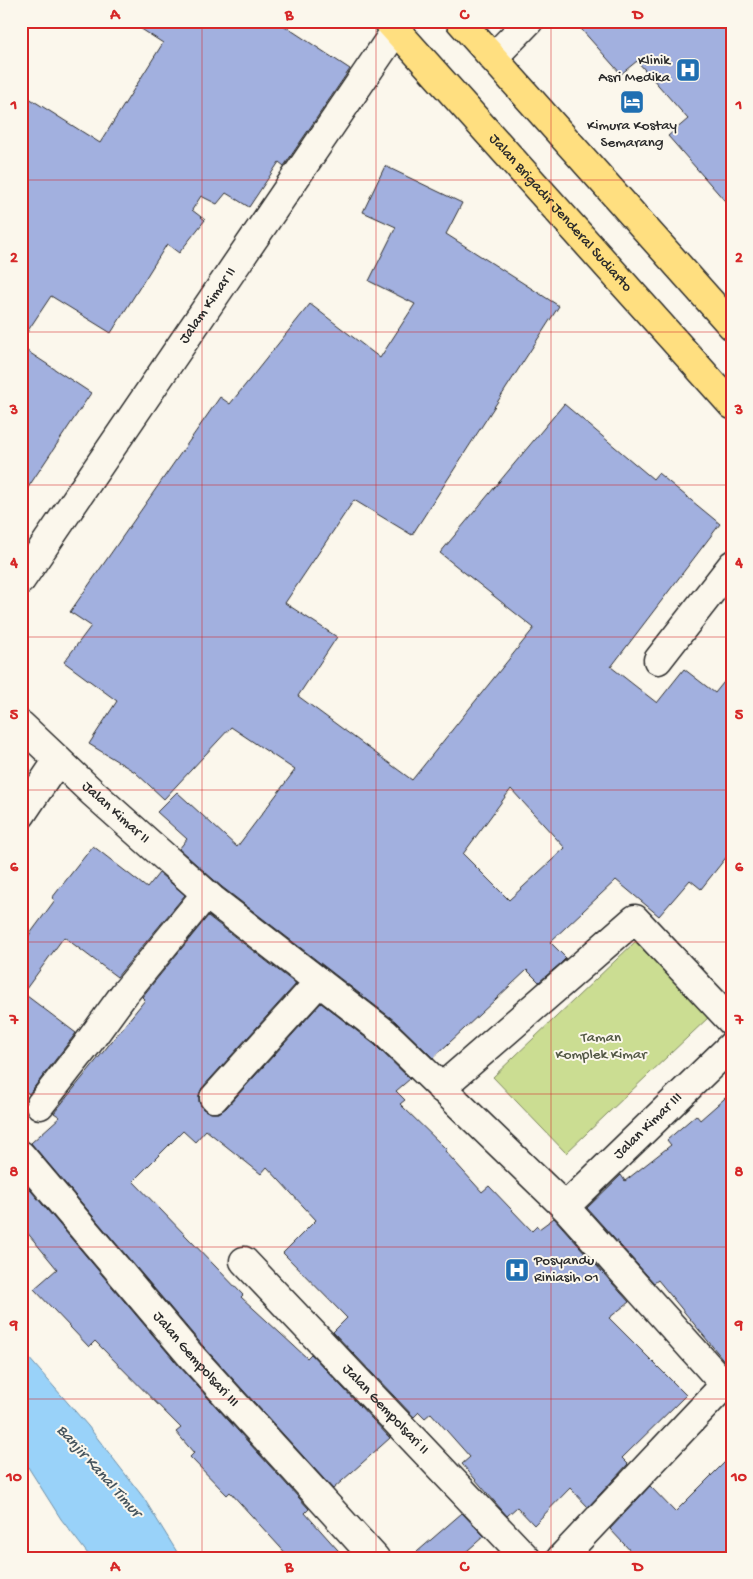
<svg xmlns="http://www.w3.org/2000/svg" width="753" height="1579" font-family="'Gochi Hand',sans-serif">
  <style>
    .green { fill: #cbdd92; stroke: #7b845e }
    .water { fill: #99d2f9; stroke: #6d8fa7 }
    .building { fill: #a2b0df; stroke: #2b2b2b; fill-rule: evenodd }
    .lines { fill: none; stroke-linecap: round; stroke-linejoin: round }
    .street-casing { stroke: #2b2b2b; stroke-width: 31 }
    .primary-casing { stroke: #2b2b2b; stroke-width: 31 }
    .street { stroke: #fbf7ec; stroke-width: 28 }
    .primary { stroke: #ffdf80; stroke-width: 28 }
    .grid { fill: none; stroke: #d62828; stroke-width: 1; stroke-opacity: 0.55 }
    .labels { text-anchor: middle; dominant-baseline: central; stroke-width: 4; stroke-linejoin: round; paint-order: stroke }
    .poi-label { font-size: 15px; fill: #2b2b2b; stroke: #fbf7ec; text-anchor: end }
    .street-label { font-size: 15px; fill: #2b2b2b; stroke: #fbf7ec }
    .park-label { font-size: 15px; fill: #535845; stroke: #fbf7ec }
    .water-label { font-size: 16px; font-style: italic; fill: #46555e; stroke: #fbf7ec }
    .neatline { fill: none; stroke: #d62828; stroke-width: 2 }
    .grid-label { font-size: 16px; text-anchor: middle; font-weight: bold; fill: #d62828 }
  </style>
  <rect width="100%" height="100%" fill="#fbf7ec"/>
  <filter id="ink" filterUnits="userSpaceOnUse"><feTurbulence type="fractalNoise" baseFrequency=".02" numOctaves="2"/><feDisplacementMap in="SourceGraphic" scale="10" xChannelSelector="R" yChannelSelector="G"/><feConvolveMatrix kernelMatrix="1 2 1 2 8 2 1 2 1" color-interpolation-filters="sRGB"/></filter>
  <g filter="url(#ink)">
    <polygon class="green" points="637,940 710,1016 566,1153 493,1077"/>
    <polygon class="water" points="21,1349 88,1426 143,1497 177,1552 183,1558 91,1558 61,1519 21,1456"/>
    <g class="building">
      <polygon points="129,21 277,21 350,69 284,166 279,162 249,207 226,193 217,204 201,196 192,210 205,220 179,253 167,244 111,333 51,296 21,341 21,93 100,143 163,43"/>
      <polygon points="574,21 732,21 732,209 668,136 688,119 637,61 621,74"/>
      <path d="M 385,166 L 462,203 L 446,234 L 559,306 L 412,535 L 354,500 L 285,603 L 337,637 L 298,696 L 412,780 L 534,628 L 440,553 L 564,404 L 653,479 L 658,473 L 720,524 L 611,667 L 657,703 L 684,669 L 715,693 L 732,672 L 732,850 L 701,889 L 690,880 L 659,916 L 616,880 L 550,942 L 566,958 L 560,964 L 539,982 L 527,970 L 433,1058 L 395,1021 L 222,887 L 179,849 L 187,839 L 157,812 L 177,792 L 237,847 L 295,770 L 231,727 L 164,799 L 135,772 L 89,744 L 117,701 L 64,662 L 91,626 L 70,612 L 220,397 L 230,404 L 310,304 L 380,358 L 415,304 L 369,281 L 396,227 L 363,212 ZM 511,789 L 565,848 L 509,900 L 463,854 Z"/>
      <polygon points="21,347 91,393 21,498"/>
      <polygon points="93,846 147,888 159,873 185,895 117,977 64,937 23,993 76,1033 29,1094 21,1088 21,946 55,900 52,898"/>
      <polygon points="208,916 296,984 202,1088 199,1095 199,1102 203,1109 211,1113 219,1113 226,1108 321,1003 375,1045 410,1079 396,1091 405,1100 400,1104 447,1150 445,1151 482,1192 489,1186 532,1231 537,1226 539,1229 554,1218 629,1302 609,1318 686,1395 622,1458 628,1464 588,1507 570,1488 534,1525 517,1507 507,1516 462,1464 470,1457 431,1413 425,1418 419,1412 414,1417 333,1332 347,1318 283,1253 316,1220 267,1167 261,1174 206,1130 195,1142 183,1131 133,1181 243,1295 241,1297 307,1358 311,1354 390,1438 333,1489 203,1346 31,1143 60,1117 54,1113 145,1000 142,997"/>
      <polygon points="732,1092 732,1362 726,1363 658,1280 654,1283 587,1208 621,1175 625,1181 671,1145 667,1140 696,1115 700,1120"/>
      <polygon points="21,1179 179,1366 309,1509 305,1513 345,1558 290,1558 230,1492 227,1495 190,1457 194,1453 176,1432 181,1428 95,1341 89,1347 34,1289 57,1269 21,1225"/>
      <polygon points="732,1455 732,1558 637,1558 610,1529 650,1486 675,1512"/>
      <polygon points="462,1513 484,1536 459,1558 410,1558"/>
    </g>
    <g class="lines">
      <defs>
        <g id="street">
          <polyline points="493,58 529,21"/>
          <path id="s1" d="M 21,580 L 396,30"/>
          <polyline points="658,660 732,565"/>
          <path id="s2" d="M 21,725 L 93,793 L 212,899 L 385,1033 L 565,1207 L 724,1384"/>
          <polyline points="21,815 58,760"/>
          <polyline points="441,1088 635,919 732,1022"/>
          <polyline points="214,1098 319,982"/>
          <polyline points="40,1105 86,1046 124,994 206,894"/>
          <path id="s3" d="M 21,1155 L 191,1356 L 375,1558"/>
          <path id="s4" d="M 565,1207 L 732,1045"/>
          <path id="s5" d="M 244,1261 L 526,1558"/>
          <polyline points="561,1558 732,1377"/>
        </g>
        <g id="primary">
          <path id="s6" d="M 388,21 L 732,405"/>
          <polyline points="460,21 732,326"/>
        </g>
      </defs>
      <use href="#street" class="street-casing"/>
      <use href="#primary" class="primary-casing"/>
      <use href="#street" class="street"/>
      <use href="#primary" class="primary"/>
    </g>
  </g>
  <path class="grid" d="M 202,21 L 202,1558M 376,21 L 376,1558M 551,21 L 551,1558M 21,180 L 732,180M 21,332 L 732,332M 21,485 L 732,485M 21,637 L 732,637M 21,790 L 732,790M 21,942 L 732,942M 21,1094 L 732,1094M 21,1247 L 732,1247M 21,1399 L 732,1399"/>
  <defs>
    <symbol id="hospital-square" viewBox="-11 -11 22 22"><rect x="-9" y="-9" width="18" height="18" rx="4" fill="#1f6fb2" stroke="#fbf7ec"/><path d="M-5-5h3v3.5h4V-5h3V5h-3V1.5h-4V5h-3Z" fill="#fff"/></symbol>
    <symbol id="hotel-square" viewBox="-11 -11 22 22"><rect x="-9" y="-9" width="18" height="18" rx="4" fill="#1f6fb2" stroke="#fbf7ec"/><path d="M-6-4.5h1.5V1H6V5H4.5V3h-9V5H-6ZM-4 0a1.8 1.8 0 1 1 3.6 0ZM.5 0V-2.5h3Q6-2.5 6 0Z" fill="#fff"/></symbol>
  </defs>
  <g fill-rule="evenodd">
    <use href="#hospital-square" x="674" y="56" width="28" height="28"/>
    <use href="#hotel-square" x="618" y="88" width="28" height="28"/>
    <use href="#hospital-square" x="503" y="1256" width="28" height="28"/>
  </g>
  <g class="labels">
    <g class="poi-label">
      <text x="670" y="61">Klinik<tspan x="670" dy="17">Asri Medika</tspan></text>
      <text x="632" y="126" text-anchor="middle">Kimura Kostay<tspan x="632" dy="17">Semarang</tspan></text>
      <text x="534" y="1261" text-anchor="start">Posyandu<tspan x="534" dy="17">Riniasih 01</tspan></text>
    </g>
    <g class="street-label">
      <text stroke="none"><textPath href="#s6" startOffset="258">Jalan Brigadir Jenderal Sudiarto</textPath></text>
      <text stroke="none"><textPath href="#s1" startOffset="332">Jalam Kimar II</textPath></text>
      <text stroke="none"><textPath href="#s2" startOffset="129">Jalan Kimar II</textPath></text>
      <text stroke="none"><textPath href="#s4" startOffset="116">Jalan Kimar III</textPath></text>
      <text stroke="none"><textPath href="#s3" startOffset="269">Jalan Gempolsari III</textPath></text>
      <text stroke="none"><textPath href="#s5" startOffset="205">Jalan Gempolsari II</textPath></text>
    </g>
    <g class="park-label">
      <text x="601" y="1038">Taman<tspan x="601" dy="17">Komplek Kimar</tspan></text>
    </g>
    <g class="water-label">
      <text transform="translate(98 1472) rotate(48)">Banjir Kanal Timur</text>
    </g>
  </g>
  <rect width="753" height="1579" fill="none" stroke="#fbf7ec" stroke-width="55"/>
  <rect x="28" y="28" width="698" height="1524" class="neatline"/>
  <g class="grid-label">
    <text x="115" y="19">A</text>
    <text x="289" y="19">B</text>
    <text x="464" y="19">C</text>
    <text x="638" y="19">D</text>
    <text x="14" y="109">1</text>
    <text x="739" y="109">1</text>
    <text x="14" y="262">2</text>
    <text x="739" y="262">2</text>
    <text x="14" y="414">3</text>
    <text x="739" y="414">3</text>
    <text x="14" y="567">4</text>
    <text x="739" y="567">4</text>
    <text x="14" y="719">5</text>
    <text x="739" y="719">5</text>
    <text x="14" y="871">6</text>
    <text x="739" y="871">6</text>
    <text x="14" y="1024">7</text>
    <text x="739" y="1024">7</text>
    <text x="14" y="1176">8</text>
    <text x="739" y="1176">8</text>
    <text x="14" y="1329">9</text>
    <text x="739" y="1329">9</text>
    <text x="14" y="1481">10</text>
    <text x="739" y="1481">10</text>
    <text x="115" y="1571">A</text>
    <text x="289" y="1571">B</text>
    <text x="464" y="1571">C</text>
    <text x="638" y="1571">D</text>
  </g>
</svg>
